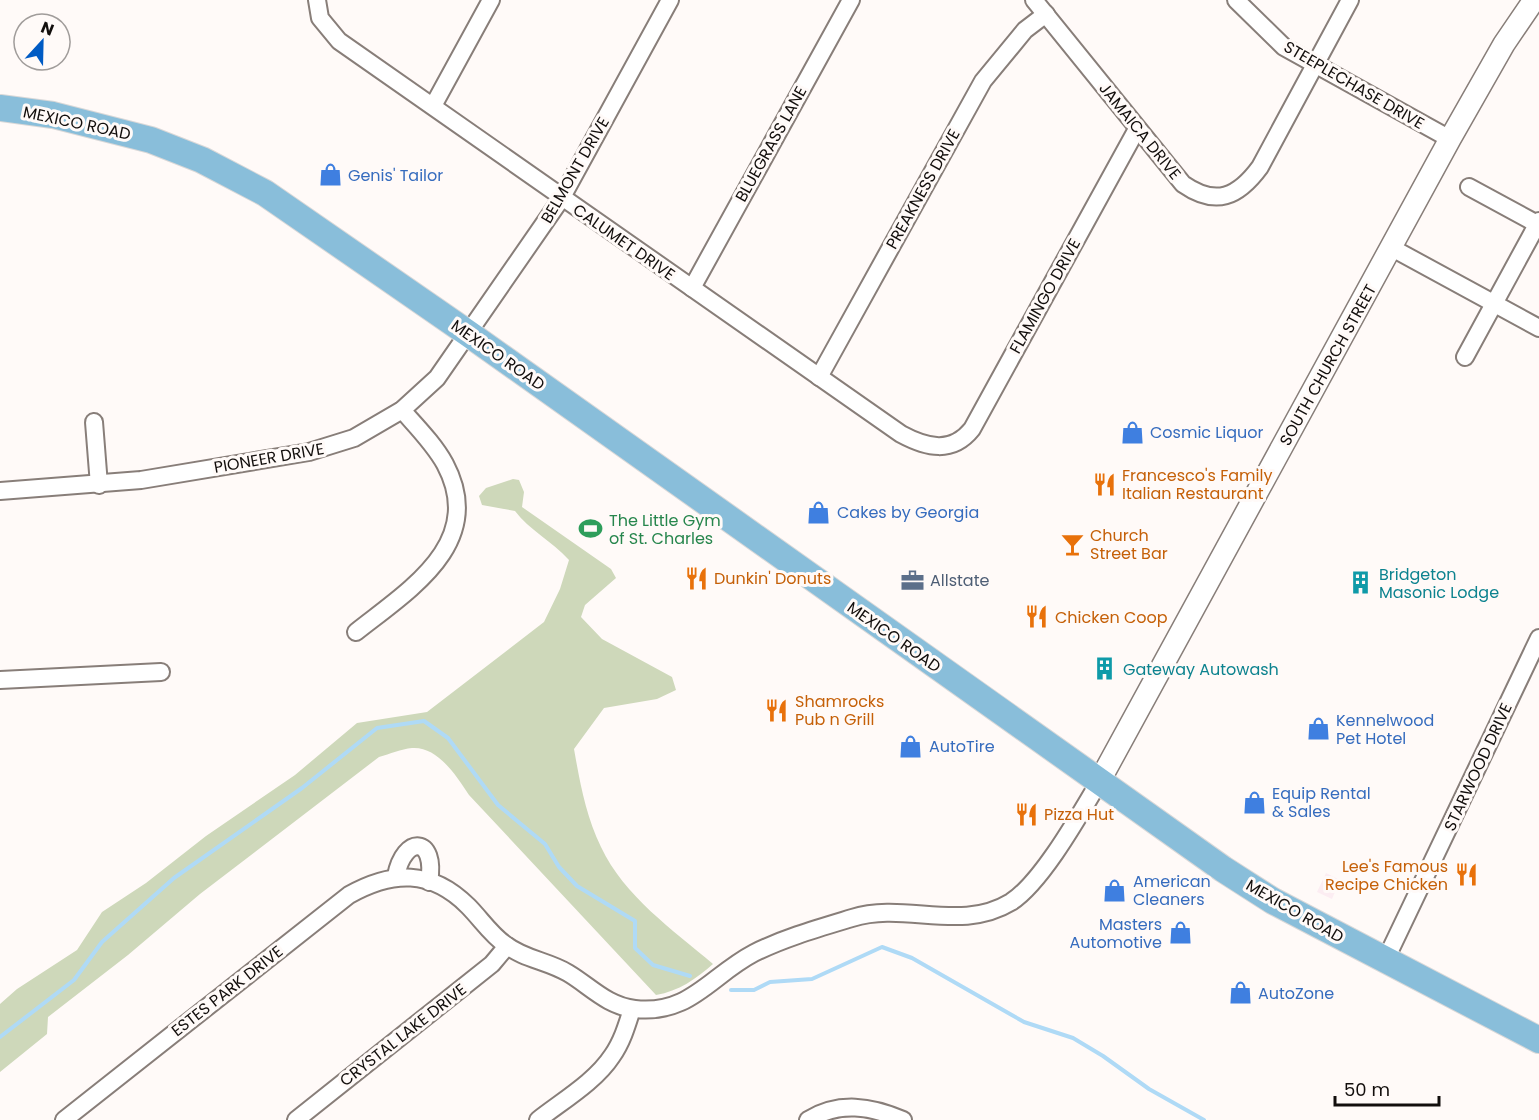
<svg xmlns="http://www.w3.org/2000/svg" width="1539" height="1120" font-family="Poppins,sans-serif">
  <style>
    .industrial { fill: #fcedf2 }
    .green { fill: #ced8ba }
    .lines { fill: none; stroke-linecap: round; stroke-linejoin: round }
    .stream { stroke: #afdaf6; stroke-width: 4 }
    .minor-casing { stroke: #887e79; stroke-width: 20 }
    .tertiary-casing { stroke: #887e79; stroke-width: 24 }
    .primary-casing { stroke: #d9d8d8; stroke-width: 28 }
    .minor { stroke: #fff; stroke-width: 16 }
    .tertiary { stroke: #fff; stroke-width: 21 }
    .primary { stroke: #89beda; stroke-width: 26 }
    .labels { text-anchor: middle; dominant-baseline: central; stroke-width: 6; stroke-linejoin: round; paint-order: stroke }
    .street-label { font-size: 16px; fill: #120e0c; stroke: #fffaf8 }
    .shop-label { font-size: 16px; fill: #366cbe; stroke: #fffaf8; text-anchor: start }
    .food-label { font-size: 16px; fill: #c56008; stroke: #fffaf8; text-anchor: start }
    .leisure-label { font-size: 16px; fill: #27864d; stroke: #fffaf8; text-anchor: start }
    .culture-label { font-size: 16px; fill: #0d838f; stroke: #fffaf8; text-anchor: start }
    .service-label { font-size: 16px; fill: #4e5e75; stroke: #fffaf8; text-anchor: start }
  </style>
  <rect width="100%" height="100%" fill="#fffaf8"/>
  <polygon class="industrial" points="1326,873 1340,880 1332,899 1317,892"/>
  <path class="green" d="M 513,479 L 519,480 L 524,492 L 522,507 L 611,569 L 616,578 L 585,605 L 581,617 L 602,639 L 672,677 L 676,690 L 657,699 L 604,708 L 574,749 C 580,783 586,816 601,847 C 624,896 673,930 713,964 C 696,979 679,991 656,995 L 469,795 C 457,777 438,746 412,748 C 401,749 390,754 379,757 L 200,894 L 128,955 L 48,1017 L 47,1034 L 0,1072 L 0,1004 L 17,989 L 77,950 L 102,912 L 146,883 L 206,836 L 295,775 L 357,723 L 427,712 L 544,622 L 560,589 L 569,560 C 552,541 529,530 515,511 L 482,505 L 479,496 L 486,488 Z"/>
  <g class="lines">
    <g class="stream">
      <polyline points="731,990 754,990 770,982 812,979 882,947 912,958 1024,1022 1073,1038 1103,1056 1149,1089 1204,1120"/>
      <polyline points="0,1037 74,980 102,942 174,878 302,788 377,728 424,721 448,738 498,805 545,844 559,867 577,886 635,921 635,948 653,965 690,976"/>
    </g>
    <defs>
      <g id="minor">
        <path d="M 317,0 L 320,18 L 339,41 L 901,434 C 927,448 952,454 972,429 L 1137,129"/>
        <path d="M 1034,0 L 1183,184 C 1216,207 1238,197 1260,167 L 1350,0"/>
        <polyline points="1236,0 1284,47 1450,139"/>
        <polyline points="433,106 491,0"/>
        <polyline points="1469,187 1539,225"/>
        <polyline points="1392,248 1539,328"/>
        <polyline points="692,288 851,0"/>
        <polyline points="1465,357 1539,221"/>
        <polyline points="819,377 983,81 1025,30 1046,14"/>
        <polyline points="94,422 99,485"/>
        <polyline points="0,491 141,480 309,452 354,438 402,410 437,378 561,199 670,0"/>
        <path d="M 356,632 C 409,590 487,543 445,464 C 434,444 417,427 402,410"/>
        <polyline points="0,680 161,672"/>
        <path d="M 396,876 C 404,835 437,836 429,882"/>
        <polyline points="1385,961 1539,638"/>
        <path d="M 64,1120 L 349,895 C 392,871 431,869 468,906 C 481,919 491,935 506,945 C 524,959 548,961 568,973 C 590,986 607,1006 635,1009 C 690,1015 710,976 754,953 C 784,938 819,928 852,918 C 905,901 960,933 1011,902 C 1042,882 1080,814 1099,782"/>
        <polyline points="296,1120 492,964 507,946"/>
        <path d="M 538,1120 C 562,1101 595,1082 612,1056 C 622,1042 627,1025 632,1009"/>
        <path d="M 808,1120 C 839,1101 871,1106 903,1120"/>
      </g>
      <polyline id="tertiary" points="1099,782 1450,139 1504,44 1534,0"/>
      <polyline id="primary" points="0,108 53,115 151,140 202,160 265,193 469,334 1223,869 1273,901 1539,1040"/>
    </defs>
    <use href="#minor" class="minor-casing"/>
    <use href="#tertiary" class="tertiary-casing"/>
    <use href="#primary" class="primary-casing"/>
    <use href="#minor" class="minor"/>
    <use href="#tertiary" class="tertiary"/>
    <use href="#primary" class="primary"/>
  </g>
  <defs>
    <symbol id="shop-bare" viewBox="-9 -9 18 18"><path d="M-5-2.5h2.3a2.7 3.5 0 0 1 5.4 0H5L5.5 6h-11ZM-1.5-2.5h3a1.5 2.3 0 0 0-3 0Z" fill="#3f7fe0" stroke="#fffaf8" stroke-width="2.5" paint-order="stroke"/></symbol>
    <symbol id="restaurant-bare" viewBox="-9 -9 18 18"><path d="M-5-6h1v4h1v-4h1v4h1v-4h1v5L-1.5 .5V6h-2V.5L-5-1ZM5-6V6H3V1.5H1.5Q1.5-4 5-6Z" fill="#e8710a" stroke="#fffaf8" stroke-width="2.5" paint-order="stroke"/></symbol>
    <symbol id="stadium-bare" viewBox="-9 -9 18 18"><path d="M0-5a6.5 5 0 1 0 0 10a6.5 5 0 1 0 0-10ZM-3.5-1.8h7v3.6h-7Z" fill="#2e9e5b" stroke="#fffaf8" stroke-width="2.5" paint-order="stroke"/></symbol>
    <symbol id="bar-bare" viewBox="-9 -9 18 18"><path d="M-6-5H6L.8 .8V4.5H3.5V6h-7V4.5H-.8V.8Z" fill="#e8710a" stroke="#fffaf8" stroke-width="2.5" paint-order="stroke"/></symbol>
    <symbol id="office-bare" viewBox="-9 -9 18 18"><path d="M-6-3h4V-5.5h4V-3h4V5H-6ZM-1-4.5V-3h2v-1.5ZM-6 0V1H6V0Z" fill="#5c6f8a" stroke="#fffaf8" stroke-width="2.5" paint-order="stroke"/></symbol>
    <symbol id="building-bare" viewBox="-9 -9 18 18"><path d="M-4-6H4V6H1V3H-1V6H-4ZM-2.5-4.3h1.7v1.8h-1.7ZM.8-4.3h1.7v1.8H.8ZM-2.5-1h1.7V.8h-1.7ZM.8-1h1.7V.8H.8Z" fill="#0f9aa8" stroke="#fffaf8" stroke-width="2.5" paint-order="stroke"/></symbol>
  </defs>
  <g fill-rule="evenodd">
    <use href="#shop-bare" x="314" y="158" width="33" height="33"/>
    <use href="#shop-bare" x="1116" y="416" width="33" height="33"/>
    <use href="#restaurant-bare" x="1088" y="468" width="33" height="33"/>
    <use href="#shop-bare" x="802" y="496" width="33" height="33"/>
    <use href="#stadium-bare" x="574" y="512" width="33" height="33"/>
    <use href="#bar-bare" x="1056" y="528" width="33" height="33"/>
    <use href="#restaurant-bare" x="680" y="562" width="33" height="33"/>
    <use href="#office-bare" x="896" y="564" width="33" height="33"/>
    <use href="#building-bare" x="1344" y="566" width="33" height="33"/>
    <use href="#restaurant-bare" x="1020" y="600" width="33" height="33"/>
    <use href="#building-bare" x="1088" y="652" width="33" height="33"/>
    <use href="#restaurant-bare" x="760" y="694" width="33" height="33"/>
    <use href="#shop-bare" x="1302" y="712" width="33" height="33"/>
    <use href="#shop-bare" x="894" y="730" width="33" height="33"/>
    <use href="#shop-bare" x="1238" y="786" width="33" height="33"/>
    <use href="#restaurant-bare" x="1010" y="798" width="33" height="33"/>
    <use href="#restaurant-bare" x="1450" y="858" width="33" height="33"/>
    <use href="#shop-bare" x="1098" y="874" width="33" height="33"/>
    <use href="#shop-bare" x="1164" y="916" width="33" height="33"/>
    <use href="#shop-bare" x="1224" y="976" width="33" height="33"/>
  </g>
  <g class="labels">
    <g class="street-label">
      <text transform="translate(1354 85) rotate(30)">STEEPLECHASE DRIVE</text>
      <text transform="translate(77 123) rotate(12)">MEXICO ROAD</text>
      <text transform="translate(1140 131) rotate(51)">JAMAICA DRIVE</text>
      <text transform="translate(771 144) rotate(-61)">BLUEGRASS LANE</text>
      <text transform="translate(575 170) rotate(-60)">BELMONT DRIVE</text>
      <text transform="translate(923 189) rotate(-61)">PREAKNESS DRIVE</text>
      <text transform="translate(624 242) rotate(35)">CALUMET DRIVE</text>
      <text transform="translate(1045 296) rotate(-61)">FLAMINGO DRIVE</text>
      <text transform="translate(498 355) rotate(35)">MEXICO ROAD</text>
      <text transform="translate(1328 365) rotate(-61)">SOUTH CHURCH STREET</text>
      <text transform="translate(269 458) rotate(-10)">PIONEER DRIVE</text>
      <text transform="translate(894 637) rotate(35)">MEXICO ROAD</text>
      <text transform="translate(1478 767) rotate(-65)">STARWOOD DRIVE</text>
      <text transform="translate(1295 911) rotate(30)">MEXICO ROAD</text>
      <text transform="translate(227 991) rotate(-38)">ESTES PARK DRIVE</text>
      <text transform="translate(403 1035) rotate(-38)">CRYSTAL LAKE DRIVE</text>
    </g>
    <g class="shop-label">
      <text x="348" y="175">Genis' Tailor</text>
      <text x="1150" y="432">Cosmic Liquor</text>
      <text x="837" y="512">Cakes by Georgia</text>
      <text x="1336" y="720">Kennelwood<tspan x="1336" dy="18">Pet Hotel</tspan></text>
      <text x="929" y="746">AutoTire</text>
      <text x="1272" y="793">Equip Rental<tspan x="1272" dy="18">&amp; Sales</tspan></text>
      <text x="1133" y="881">American<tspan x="1133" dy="18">Cleaners</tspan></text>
      <text x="1162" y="924" text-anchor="end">Masters<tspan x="1162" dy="18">Automotive</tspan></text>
      <text x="1258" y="993">AutoZone</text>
    </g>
    <g class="food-label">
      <text x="1122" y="475">Francesco's Family<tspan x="1122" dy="18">Italian Restaurant</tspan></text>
      <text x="1090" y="535">Church<tspan x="1090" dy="18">Street Bar</tspan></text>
      <text x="714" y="578">Dunkin' Donuts</text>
      <text x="1055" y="617">Chicken Coop</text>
      <text x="795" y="701">Shamrocks<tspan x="795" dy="18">Pub n Grill</tspan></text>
      <text x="1044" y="814">Pizza Hut</text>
      <text x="1448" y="866" text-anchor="end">Lee's Famous<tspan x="1448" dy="18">Recipe Chicken</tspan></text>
    </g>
    <g class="leisure-label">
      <text x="609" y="520">The Little Gym<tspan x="609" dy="18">of St. Charles</tspan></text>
    </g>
    <g class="culture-label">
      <text x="1379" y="574">Bridgeton<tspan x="1379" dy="18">Masonic Lodge</tspan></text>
      <text x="1123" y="669">Gateway Autowash</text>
    </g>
    <g class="service-label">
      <text x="930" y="580">Allstate</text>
    </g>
  </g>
  <g transform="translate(42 42) rotate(22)"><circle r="28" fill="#fffaf8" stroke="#a09c9a" stroke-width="1.5"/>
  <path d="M0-4.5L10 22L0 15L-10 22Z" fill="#005bc4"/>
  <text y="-9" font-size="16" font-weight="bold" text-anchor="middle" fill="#120e0c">N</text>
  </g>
  <path d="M1335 1096v9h104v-9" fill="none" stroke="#120e0c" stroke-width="3"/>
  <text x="1344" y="1096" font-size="18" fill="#120e0c" stroke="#fffaf8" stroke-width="4.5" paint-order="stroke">50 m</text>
</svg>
